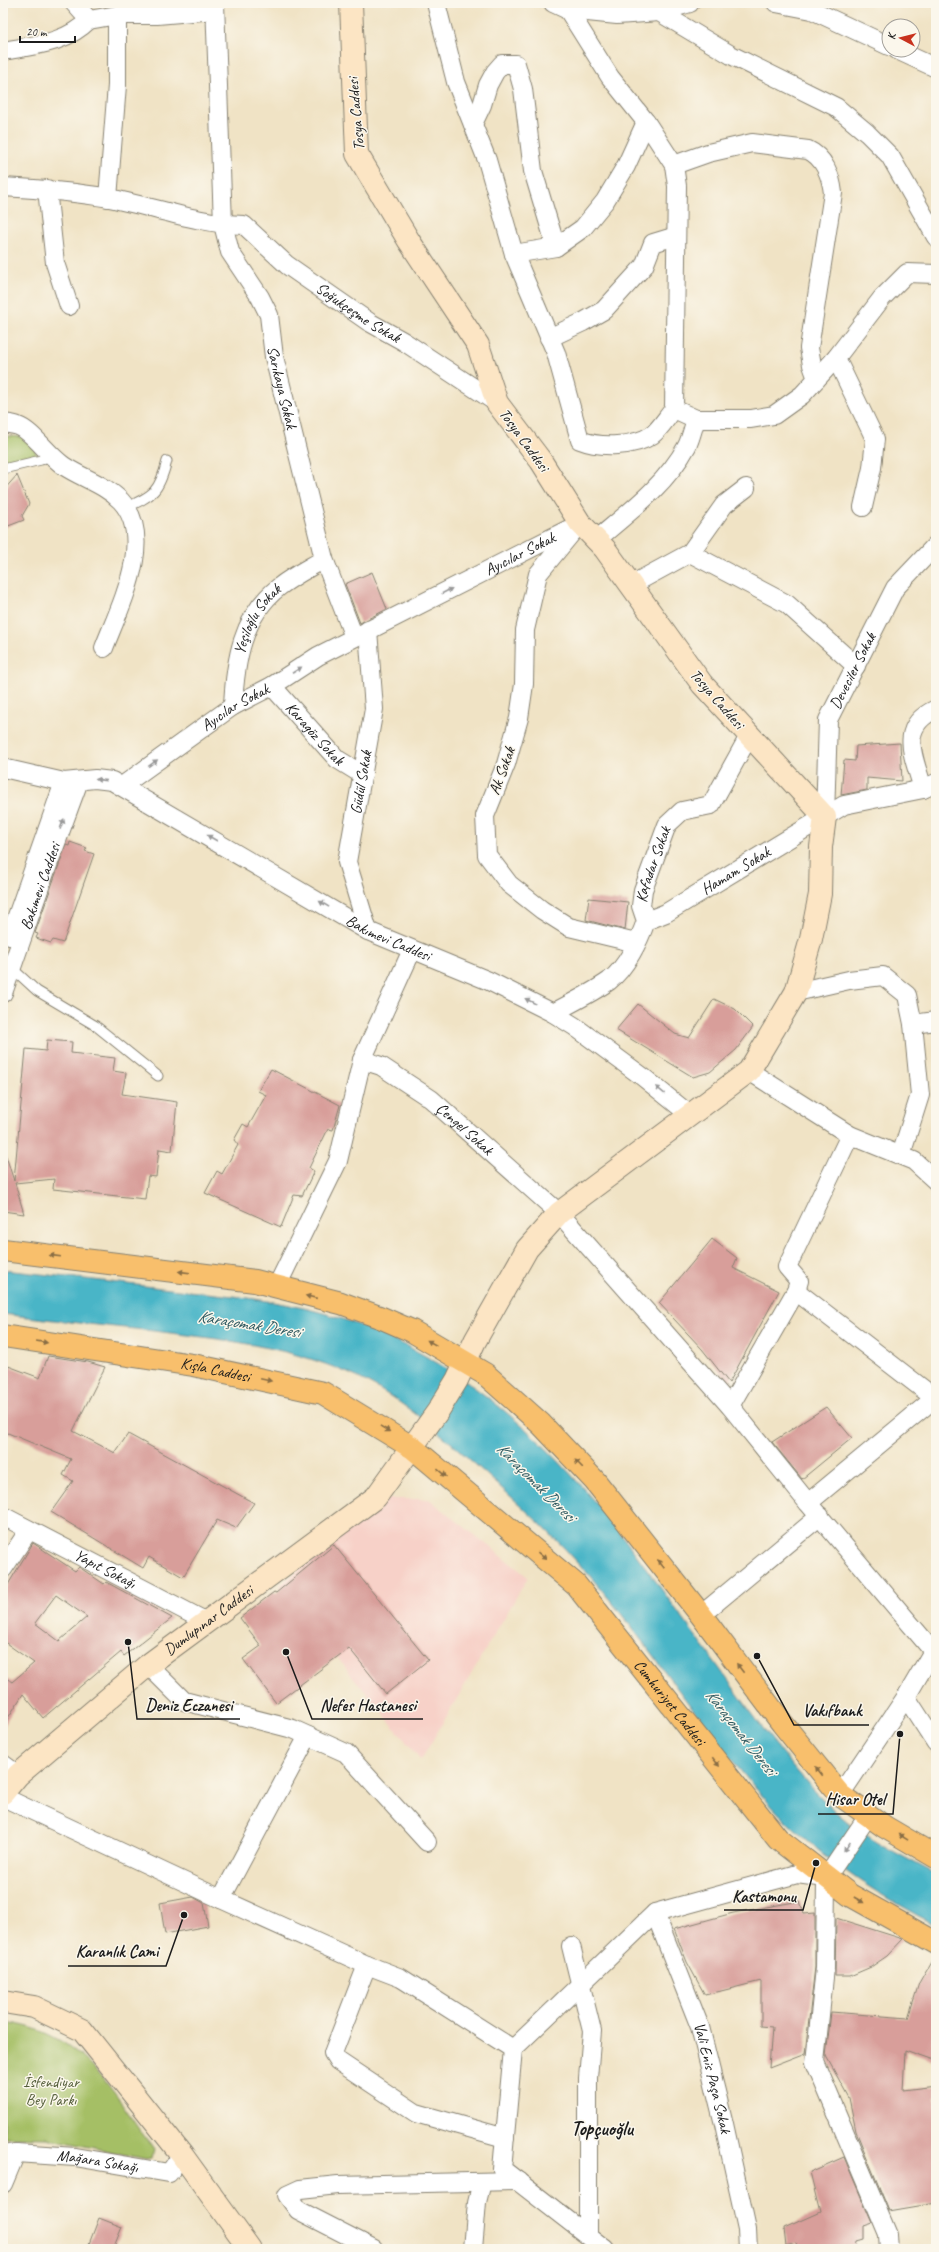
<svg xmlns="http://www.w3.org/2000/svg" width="939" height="2252" font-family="Caveat,sans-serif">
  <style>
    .built { fill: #f7d1c8 }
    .green { fill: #a5bf65; stroke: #606e40 }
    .water { fill: #4ab5c7; stroke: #336872 }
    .building { fill: #d89e9a; fill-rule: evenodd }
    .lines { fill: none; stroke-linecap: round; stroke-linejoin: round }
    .lane-casing { stroke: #868070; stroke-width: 11 }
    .street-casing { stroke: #868070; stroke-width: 20 }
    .secondary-casing { stroke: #868070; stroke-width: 24 }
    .primary-casing { stroke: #868070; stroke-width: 24 }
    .lane { stroke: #fff; stroke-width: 9 }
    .street { stroke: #fff; stroke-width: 18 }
    .secondary { stroke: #fce5c4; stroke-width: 22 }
    .primary { stroke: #f8bf6c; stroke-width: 22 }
    .oneway { fill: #999 }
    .oneway2 { fill: #8a6e44 }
    .labels { text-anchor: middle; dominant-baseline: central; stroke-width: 3; stroke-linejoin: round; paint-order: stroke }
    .street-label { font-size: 16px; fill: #1c1c1c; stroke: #fbf7ec }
    .park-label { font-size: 16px; fill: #535d39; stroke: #fbf7ec }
    .water-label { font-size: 17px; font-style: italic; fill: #2e5960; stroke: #fbf7ec }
    .district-label { font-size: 20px; font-weight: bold; fill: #1c1c1c; stroke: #fbf7ec }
    .leader { fill: none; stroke: #1c1c1c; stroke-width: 1.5 }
    .callout-dot { fill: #1c1c1c; stroke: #fbf7ec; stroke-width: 1.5 }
    .callout-label { font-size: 17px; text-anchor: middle; font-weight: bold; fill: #1c1c1c; stroke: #fbf7ec; stroke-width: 3; stroke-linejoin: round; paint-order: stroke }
  </style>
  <rect width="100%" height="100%" fill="#fbf7ec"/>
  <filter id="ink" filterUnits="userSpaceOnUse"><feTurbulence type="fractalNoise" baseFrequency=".025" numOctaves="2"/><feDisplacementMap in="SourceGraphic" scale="8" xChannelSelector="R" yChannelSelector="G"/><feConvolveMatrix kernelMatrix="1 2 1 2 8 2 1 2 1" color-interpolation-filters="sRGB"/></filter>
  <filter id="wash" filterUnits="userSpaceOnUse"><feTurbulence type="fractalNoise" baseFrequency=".012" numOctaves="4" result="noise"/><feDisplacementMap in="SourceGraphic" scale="16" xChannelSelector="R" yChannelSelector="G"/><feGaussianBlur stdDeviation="0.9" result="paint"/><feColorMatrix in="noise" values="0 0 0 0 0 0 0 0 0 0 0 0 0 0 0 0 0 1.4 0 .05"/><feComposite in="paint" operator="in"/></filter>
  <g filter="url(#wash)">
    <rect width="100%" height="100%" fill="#f0e3c5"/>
    <polygon class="built" points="384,1499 429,1499 528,1577 421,1760 279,1586"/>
    <g class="green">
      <polygon points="3,436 25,437 35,450 37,457 3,462"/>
      <path d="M 3,2022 C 83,2031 112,2091 154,2150 L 152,2158 L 146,2159 L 47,2138 L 3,2137 Z"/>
    </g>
    <path class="water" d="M 3,1270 C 61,1276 120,1283 178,1290 C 226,1295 277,1300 323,1313 C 432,1344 523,1415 594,1501 C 632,1546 665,1595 700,1642 C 742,1698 785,1765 836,1812 C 865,1838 902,1856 936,1874 L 936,1925 C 883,1898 829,1864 787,1822 C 713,1748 658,1654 589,1575 C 555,1536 515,1500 476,1465 C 438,1431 396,1394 348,1373 C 286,1346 221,1339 154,1331 C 104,1326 53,1320 3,1314 Z"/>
    <g id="blocks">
      <g class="building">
        <polygon points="17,475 29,504 22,516 24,520 3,528 3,491"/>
        <polygon points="372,572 387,609 360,623 345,584"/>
        <polygon points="900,743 902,781 867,778 867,790 841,795 844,760 855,761 856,746"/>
        <polygon points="70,842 87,848 85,851 94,854 63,943 53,940 51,943 36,938 38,934 35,933 66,845 69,846"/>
        <polygon points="589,898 628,902 625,930 586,920"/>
        <polygon points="714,999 735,1009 753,1027 736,1050 710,1072 693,1077 616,1030 638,1004 675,1034 689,1038"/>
        <polygon points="47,1040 72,1042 71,1053 115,1058 113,1071 126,1073 122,1094 177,1102 172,1151 159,1149 156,1177 148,1176 145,1199 53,1189 54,1179 15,1183 24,1214 3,1211 3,1156 6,1156 14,1181 26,1049 46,1051"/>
        <polygon points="271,1069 340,1105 333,1130 328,1129 309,1168 314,1171 302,1196 294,1195 281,1227 205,1193 217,1171 222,1174 238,1145 234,1140 243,1124 248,1127 266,1095 258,1091"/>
        <polygon points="712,1239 737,1258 733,1268 779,1291 729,1383 702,1349 659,1303"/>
        <polygon points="48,1356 88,1362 105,1367 73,1431 115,1453 128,1434 254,1503 236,1528 217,1520 183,1577 149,1557 143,1568 51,1512 73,1481 63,1475 71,1459 3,1431 3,1364 40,1378"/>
        <polygon points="826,1407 852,1438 802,1479 772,1442"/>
        <path d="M 33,1543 L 75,1571 L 79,1567 L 104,1584 L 106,1582 L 172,1618 L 124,1656 L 121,1652 L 43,1718 L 23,1694 L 3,1726 L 3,1676 L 12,1682 L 34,1663 L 3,1641 L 3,1593 ZM 56,1595 L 87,1617 L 59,1641 L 35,1623 Z"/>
        <polygon points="334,1545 428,1660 386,1694 349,1648 276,1703 243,1659 261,1646 240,1618 274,1592 276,1593"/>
        <polygon points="193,1897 204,1903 208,1926 165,1934 160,1903"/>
        <polygon points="800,1901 804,1914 815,1913 815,1967 805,2054 769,2068 772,2027 761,2026 761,1981 705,1995 687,1962 674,1929 733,1913"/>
        <polygon points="836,1918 903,1939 887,1956 871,1967 850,1976 835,1976"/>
        <polygon points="935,1955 936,2062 905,2051 903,2090 936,2086 936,2203 889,2211 856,2131 849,2098 826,2056 831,2012 908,2018 919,1983"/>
        <polygon points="844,2157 872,2223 863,2226 863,2239 856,2241 855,2249 797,2249 796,2243 786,2246 784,2228 820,2212 810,2172"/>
        <polygon points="99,2218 122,2227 113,2249 87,2249"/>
      </g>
    </g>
  </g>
  <g filter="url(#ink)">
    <use href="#blocks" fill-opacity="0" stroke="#868070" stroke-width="1"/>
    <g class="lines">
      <defs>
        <g id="lane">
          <polyline points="3,469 41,460 51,455"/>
          <path d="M 125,508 C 154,495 159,492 167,461"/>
          <polyline points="12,968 37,991 96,1026 158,1076"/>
        </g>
        <g id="street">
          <polyline points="74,3 89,20 117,15 157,15 215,10"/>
          <path id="s1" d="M 215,3 L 223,224 L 230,252 L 260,297 L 269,315 L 274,357 L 324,559 L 354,637"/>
          <path d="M 436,3 L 456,82 L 487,160 L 514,254 L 556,353 L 580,440 C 600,448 634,447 652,435 C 660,429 667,417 674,409"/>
          <polyline points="553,3 568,10 617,15 659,12 731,55 836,107 867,133 890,156 936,237"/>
          <polyline points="776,3 812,10 889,46"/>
          <polyline points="568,10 610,77 646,122 674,165"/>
          <polyline points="659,12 690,3"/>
          <polyline points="897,50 936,68"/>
          <path d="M 3,51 C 35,45 65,44 89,20"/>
          <polyline points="473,124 482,105 488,85 495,72 502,64 516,64 523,89 533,171 556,247"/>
          <path id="s2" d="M 3,187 C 38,189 75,192 109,198 C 154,207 199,224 244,225 L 287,265 L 369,322 L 403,341 L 497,403"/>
          <polyline points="47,189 55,263 69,306"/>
          <polyline points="108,198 117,85 117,15"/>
          <polyline points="514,254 556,247 583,228 605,201 626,166 646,122"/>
          <polyline points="549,338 583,322 604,310 644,266 653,243 676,236"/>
          <polyline points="836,358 875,439 872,468 863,507"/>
          <path d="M 817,379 L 812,365 L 809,348 L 833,193 C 831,176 824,157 808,150 L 752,143 L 708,153 L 674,165 L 677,186 L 674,409 L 696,419 L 751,419 L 774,415 L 802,395 L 836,358 L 882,298 L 907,273 L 936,274"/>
          <path d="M 3,423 C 8,424 13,424 18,426 C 31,430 50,457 64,466 C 82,478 106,485 121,501 C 156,539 119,608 104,648"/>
          <polyline points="580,523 538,574 525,630 524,684 519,718 506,764 485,816 487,855 509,884 542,910 569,927 636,943"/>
          <path d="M 595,541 C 628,513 666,485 687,446 C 691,438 693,428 696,419"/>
          <polyline points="690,553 787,604 856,666"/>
          <polyline points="631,585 690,553 724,505 746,488"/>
          <path id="s3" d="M 272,686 L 337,759 L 363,775"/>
          <path id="s4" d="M 233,706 C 235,662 242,616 279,587 C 293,576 309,568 324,559"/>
          <path id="s5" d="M 3,768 L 64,782 L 95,779 L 112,781 L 368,931 L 489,981 L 553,1013 L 574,1026 L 643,1077 L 690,1115"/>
          <path id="s6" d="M 122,786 L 233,706 L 272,686 L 318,656 L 573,527"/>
          <path d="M 923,789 C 914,756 897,727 936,709"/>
          <path id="s7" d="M 825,817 L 828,720 L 895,588 L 936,545"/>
          <path id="s8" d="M 646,921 L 666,913 L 844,805 L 923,789 L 936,783"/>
          <path id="s9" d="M 368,931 L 347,862 L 374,709 L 368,630"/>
          <polyline points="10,936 64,782"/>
          <polyline points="796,992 849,980 883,976 907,995 913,1024 920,1095 901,1155"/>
          <path id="s10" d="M 3,993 L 42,881 L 79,781"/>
          <path id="s11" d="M 553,1013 C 571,1003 592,993 609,981 C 626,968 639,941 646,921 L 641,906 L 643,890 L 667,825 L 682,811 L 711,805 L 749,736"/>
          <polyline points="913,1024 936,1021"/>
          <path id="s12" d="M 362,1060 L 381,1066 L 431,1099 L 559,1213 L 730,1406 L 808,1503 L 933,1651"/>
          <polyline points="749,1071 850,1135 914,1161 936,1181"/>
          <polyline points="277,1286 338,1161 362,1060 412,950"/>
          <polyline points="796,1291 936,1399"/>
          <polyline points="730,1406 796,1291 799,1281 787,1267 850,1135"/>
          <polyline points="808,1503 935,1398"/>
          <path id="s13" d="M 3,1516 L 207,1622"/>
          <polyline points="3,1569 29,1530"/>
          <polyline points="701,1615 820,1516"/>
          <polyline points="148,1665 184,1701 293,1729 346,1753 427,1842"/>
          <polyline points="906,1697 936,1743"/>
          <polyline points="3,1764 18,1775"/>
          <polyline points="840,1795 906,1697 936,1646"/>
          <polyline points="3,1797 221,1899 367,1965 401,1978 513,2049"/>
          <polyline points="868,1816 826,1878 825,1968 815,2062 888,2235 889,2249"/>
          <polyline points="221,1899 308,1736"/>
          <path id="s14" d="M 655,1913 L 700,2027 L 724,2124 L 747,2229 L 748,2249"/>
          <polyline points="571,1946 592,2031 588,2078 588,2235"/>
          <polyline points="367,1965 333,2053 338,2061 416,2113 505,2138"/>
          <path id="s15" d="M 3,2155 L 16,2153 L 75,2157 L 169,2173 L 182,2155"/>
          <polyline points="3,2184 16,2153"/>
          <polyline points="374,2249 298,2210 287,2195 300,2189 338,2185 518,2181"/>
          <polyline points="473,2249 477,2202 482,2182"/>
          <polyline points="605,2249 502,2169 513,2049 655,1913 797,1874 826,1878"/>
        </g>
        <g id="secondary">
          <path id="s16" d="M 3,1793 L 18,1775 L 148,1665 L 376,1497 L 438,1411 L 457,1380 L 475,1341 L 527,1249 L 559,1213 L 749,1071 L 796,992 L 811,939 L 820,894 L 821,847 L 825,817 L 702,684 L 605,549 L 580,523 L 541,461 L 497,403 L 478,345 L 409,241 L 357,154 L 351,3"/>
          <polyline points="3,2002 34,2007 82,2030 182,2155 250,2249"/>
        </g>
        <g id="primary">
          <polyline points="3,1250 255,1281 341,1303 382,1318 412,1331 485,1374 541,1424 595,1481 701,1615 782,1723 840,1795 885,1827 936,1857"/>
          <path id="s17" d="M 3,1336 L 193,1365 L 323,1393 L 413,1448 L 576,1585 L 778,1839 L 850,1895 L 936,1943"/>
        </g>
      </defs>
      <use href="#lane" class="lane-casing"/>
      <use href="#street" class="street-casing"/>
      <use href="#secondary" class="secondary-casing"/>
      <use href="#primary" class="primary-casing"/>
      <use href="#lane" class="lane"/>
      <use href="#street" class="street"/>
      <use href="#secondary" class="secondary"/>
      <use href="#primary" class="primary"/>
    </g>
    <defs><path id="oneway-solid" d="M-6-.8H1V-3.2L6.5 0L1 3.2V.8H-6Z"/></defs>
    <g class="oneway">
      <use href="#oneway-solid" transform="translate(447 591) rotate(-27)"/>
      <use href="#oneway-solid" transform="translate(297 670) rotate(-33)"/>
      <use href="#oneway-solid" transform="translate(153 763) rotate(-36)"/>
      <use href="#oneway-solid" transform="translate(101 780) rotate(-174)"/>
      <use href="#oneway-solid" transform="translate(62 824) rotate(-70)"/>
      <use href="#oneway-solid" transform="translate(212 838) rotate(-150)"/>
      <use href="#oneway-solid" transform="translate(324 904) rotate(-149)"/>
      <use href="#oneway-solid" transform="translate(530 1001) rotate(-153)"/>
      <use href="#oneway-solid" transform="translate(660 1090) rotate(-141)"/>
      <use href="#oneway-solid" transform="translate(847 1847) rotate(124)"/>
    </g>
    <g class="oneway2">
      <use href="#oneway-solid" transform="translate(55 1256) rotate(-173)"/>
      <use href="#oneway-solid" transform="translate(184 1272) rotate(-173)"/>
      <use href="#oneway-solid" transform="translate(311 1297) rotate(-167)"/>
      <use href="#oneway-solid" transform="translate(42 1342) rotate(9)"/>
      <use href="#oneway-solid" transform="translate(432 1343) rotate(-151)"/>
      <use href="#oneway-solid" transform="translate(266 1380) rotate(12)"/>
      <use href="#oneway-solid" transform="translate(385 1429) rotate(31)"/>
      <use href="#oneway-solid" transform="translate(579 1464) rotate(-134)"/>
      <use href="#oneway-solid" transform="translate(442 1473) rotate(40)"/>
      <use href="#oneway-solid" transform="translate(542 1556) rotate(40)"/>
      <use href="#oneway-solid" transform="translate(661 1564) rotate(-128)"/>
      <use href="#oneway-solid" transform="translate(740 1668) rotate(-127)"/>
      <use href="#oneway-solid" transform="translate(716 1762) rotate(52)"/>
      <use href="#oneway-solid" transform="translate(819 1771) rotate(-128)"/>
      <use href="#oneway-solid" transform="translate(903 1837) rotate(-149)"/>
      <use href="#oneway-solid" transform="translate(859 1900) rotate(30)"/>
    </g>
  </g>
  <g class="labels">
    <g class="street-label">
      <text transform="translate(356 114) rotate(-95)">Tosya Caddesi</text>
      <text stroke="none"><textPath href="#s2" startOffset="389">Soğukçeşme Sokak</textPath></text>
      <text stroke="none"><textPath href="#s1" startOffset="398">Sarıkaya Sokak</textPath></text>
      <text transform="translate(524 440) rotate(54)">Tosya Caddesi</text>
      <text stroke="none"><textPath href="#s6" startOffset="462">Ayıcılar Sokak</textPath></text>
      <text stroke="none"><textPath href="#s4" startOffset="92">Yeşiloğlu Sokak</textPath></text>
      <text stroke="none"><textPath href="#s7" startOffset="152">Deveciler Sokak</textPath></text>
      <text transform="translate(717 699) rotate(49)">Tosya Caddesi</text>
      <text stroke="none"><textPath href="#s6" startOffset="138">Ayıcılar Sokak</textPath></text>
      <text stroke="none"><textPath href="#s3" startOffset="64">Karagöz Sokak</textPath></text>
      <text transform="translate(502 771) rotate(-70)">Ak Sokak</text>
      <text stroke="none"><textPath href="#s9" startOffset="153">Güdül Sokak</textPath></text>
      <text stroke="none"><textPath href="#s11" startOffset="195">Kafadar Sokak</textPath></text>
      <text stroke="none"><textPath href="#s8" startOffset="103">Hamam Sokak</textPath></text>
      <text stroke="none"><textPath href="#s10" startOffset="113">Bakımevi Caddesi</textPath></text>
      <text stroke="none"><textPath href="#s5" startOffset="429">Bakımevi Caddesi</textPath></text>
      <text stroke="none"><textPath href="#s12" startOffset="125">Çengel Sokak</textPath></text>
      <text stroke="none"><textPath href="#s17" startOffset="215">Kışla Caddesi</textPath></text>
      <text stroke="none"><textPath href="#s13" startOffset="115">Yapıt Sokağı</textPath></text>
      <text stroke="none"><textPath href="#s16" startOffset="269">Dumlupınar Caddesi</textPath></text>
      <text stroke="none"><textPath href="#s17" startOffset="794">Cumhuriyet Caddesi</textPath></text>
      <text stroke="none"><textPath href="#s14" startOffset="175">Vali Enis Paşa Sokak</textPath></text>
      <text stroke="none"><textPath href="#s15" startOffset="95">Mağara Sokağı</textPath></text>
    </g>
    <g class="park-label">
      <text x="51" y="2082">İsfendiyar<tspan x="51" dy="18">Bey Parkı</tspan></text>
    </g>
    <g class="water-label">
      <text transform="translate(249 1324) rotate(9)">Karaçomak Deresi</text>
      <text transform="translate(536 1482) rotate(45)">Karaçomak Deresi</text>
      <text transform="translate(741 1732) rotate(52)">Karaçomak Deresi</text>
    </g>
    <g class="district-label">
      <text x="602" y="2128">Topçuoğlu</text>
    </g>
  </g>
  <path class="leader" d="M286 1652L312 1719H423M128 1642L137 1719H240M757 1656L794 1725H869M900 1734L893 1814H818M816 1863L803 1910H724M184 1915L166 1966H68"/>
  <g class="callout-dot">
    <circle cx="286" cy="1652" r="4"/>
    <circle cx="128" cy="1642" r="4"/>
    <circle cx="757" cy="1656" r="4"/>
    <circle cx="900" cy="1734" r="4"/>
    <circle cx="816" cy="1863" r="4"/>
    <circle cx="184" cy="1915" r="4"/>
  </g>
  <g class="callout-label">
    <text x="368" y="1711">Nefes Hastanesi</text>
    <text x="189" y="1711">Deniz Eczanesi</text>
    <text x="832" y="1716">Vakıfbank</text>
    <text x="855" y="1805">Hisar Otel</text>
    <text x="764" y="1902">Kastamonu</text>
    <text x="117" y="1957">Karanlık Cami</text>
  </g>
  <rect width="939" height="2252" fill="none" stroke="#fbf7ec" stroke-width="16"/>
  <g transform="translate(901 38) rotate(277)"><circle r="19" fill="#fbf7ec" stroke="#a29f99"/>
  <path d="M0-3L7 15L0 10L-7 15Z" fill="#c8321e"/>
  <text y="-6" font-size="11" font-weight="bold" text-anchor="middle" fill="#1c1c1c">K</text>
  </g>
  <path d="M20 36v6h55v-6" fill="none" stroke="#1c1c1c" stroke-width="2"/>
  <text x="26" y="36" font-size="12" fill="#1c1c1c" stroke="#fbf7ec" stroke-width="3" paint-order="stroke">20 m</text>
</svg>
